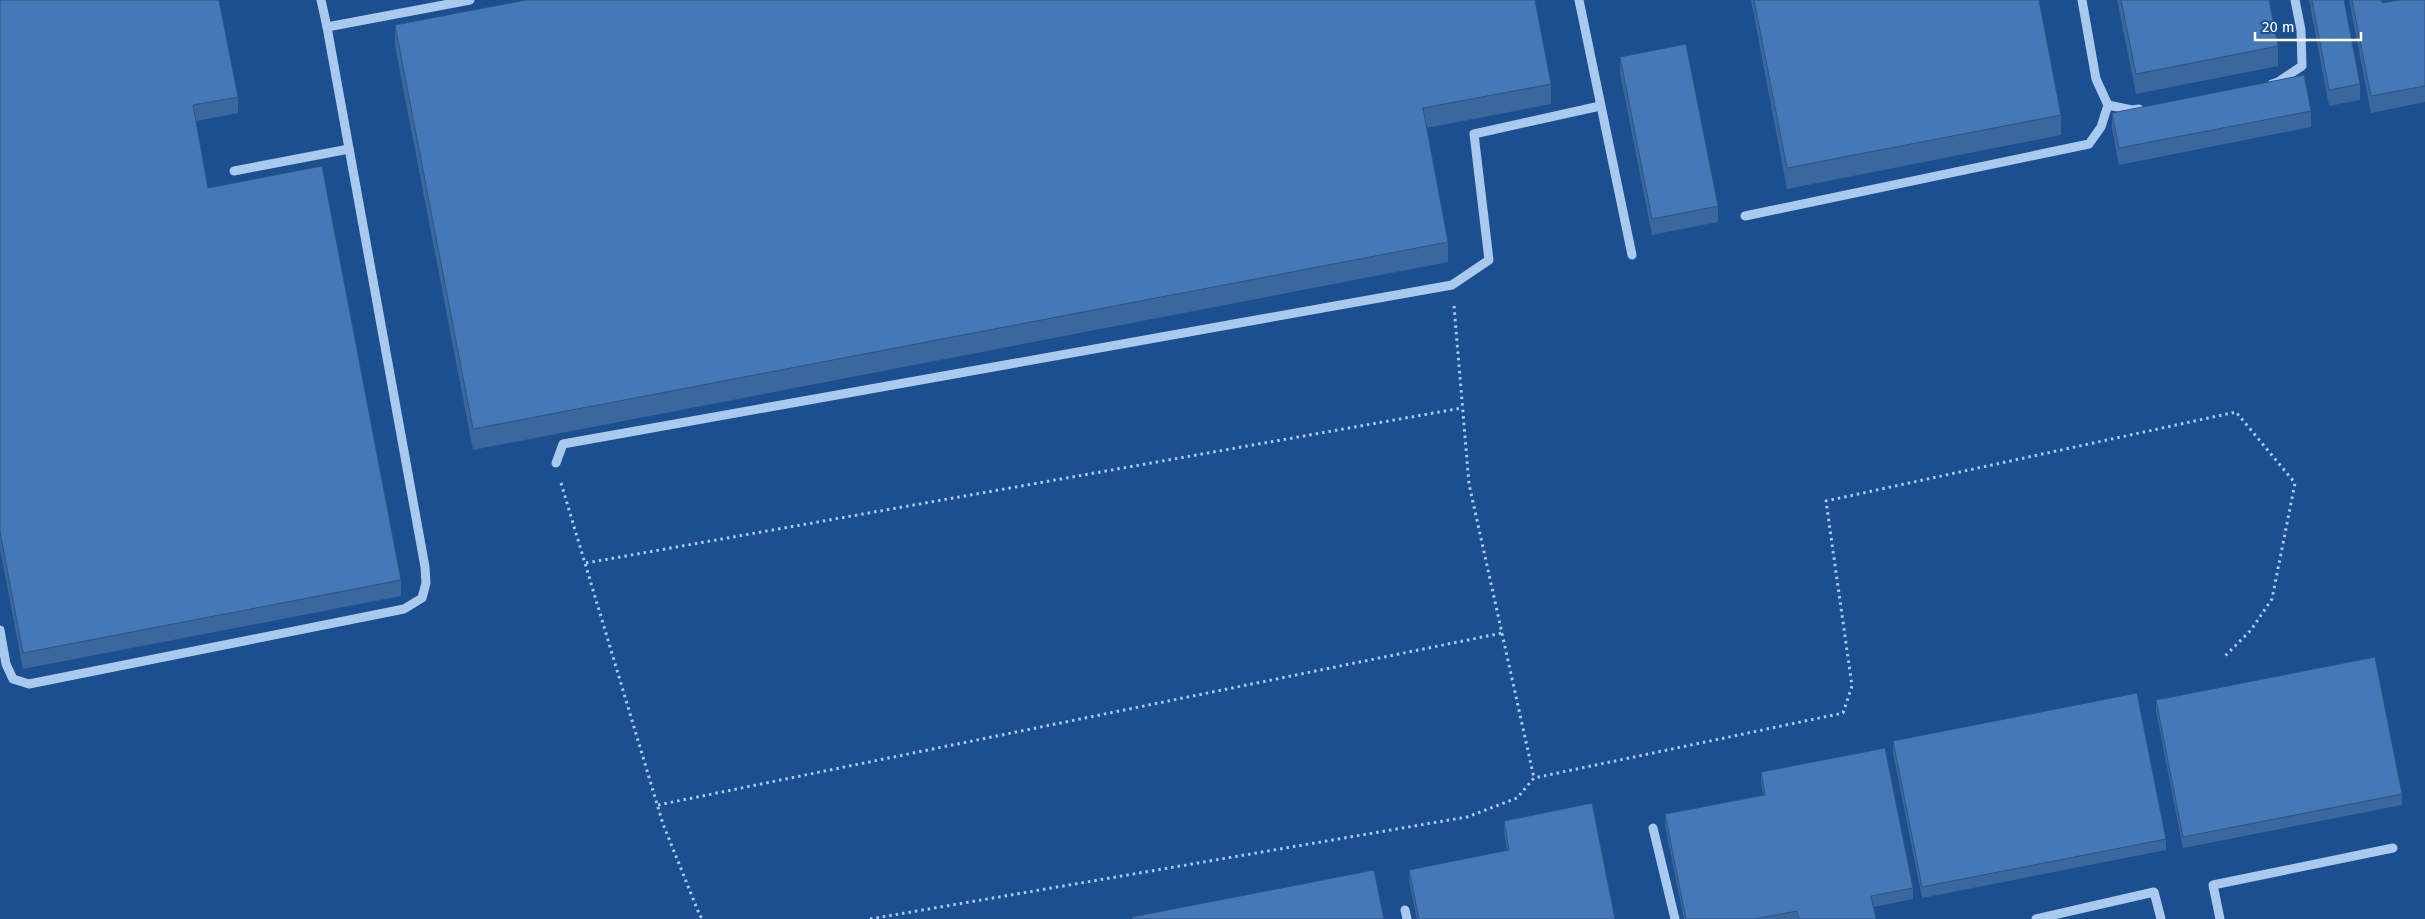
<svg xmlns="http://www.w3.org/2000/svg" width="2425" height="919" font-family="'Fira Sans',sans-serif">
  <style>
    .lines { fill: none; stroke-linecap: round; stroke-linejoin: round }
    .path { stroke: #a9c9ee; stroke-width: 3; stroke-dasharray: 2.5 4; stroke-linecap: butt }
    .minor { stroke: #a9c9ee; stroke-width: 9 }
    .wall { fill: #3a679d }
    .building { fill: #4478b7; stroke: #305480 }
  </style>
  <rect width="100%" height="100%" fill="#1b4f8f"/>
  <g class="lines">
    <g class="path">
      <polyline points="1454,306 1469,484 1534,778"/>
      <polyline points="561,483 663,824 700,916 704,919"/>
      <polyline points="586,563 1462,408"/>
      <polyline points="658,805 1502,633"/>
      <polyline points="870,919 1467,817 1517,798 1534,778 1843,713 1852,686 1826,501 2236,412 2295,483 2272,599 2251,630 2225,656"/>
    </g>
    <g class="minor">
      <polyline points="321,0 327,27"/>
      <polyline points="1579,0 1632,255"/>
      <polyline points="2082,0 2096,79 2108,105 2132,110 2139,109"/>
      <polyline points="2272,84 2278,82 2302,66 2301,30 2295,0"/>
      <polyline points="234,171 349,149"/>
      <polyline points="1745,216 2089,144 2101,127 2108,105"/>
      <polyline points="556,463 563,444 1452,285 1489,260 1474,134 1600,106"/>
      <polyline points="0,630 6,664 13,679 29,684 404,609 422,598 426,583 425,567 327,27 470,0"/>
      <polyline points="1653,828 1675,919"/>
      <polyline points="1405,910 1407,919"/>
      <polyline points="2036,919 2154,892 2161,919"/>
      <polyline points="2220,919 2213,885 2393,848"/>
    </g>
  </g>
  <g class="wall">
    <polygon points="0,0 238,97 238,113 196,121 208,188 401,580 401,596 23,669 0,549"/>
    <polygon points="1751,0 2039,0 2061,115 2061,135 1787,189"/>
    <polygon points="2117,0 2269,0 2278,46 2278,66 2136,94"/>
    <polygon points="2309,0 2344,0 2360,84 2360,100 2329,106"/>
    <polygon points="2349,0 2382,0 2382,3 2425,0 2425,102 2371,113"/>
    <polygon points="395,25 1551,84 1551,104 1427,128 1448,242 1448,262 473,450 395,46"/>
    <polygon points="1620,57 1718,206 1718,222 1652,235 1620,73"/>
    <polygon points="2311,111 2311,127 2119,165 2112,129 2112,113"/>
    <polygon points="2156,700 2402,794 2402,805 2183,848 2156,711"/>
    <polygon points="1893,741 2166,839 2166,850 1922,898 1893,753"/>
    <polygon points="1761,772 1913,888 1913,899 1874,907 1876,919 1684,919 1665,826 1665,814 1763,795 1761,783"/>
    <polygon points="1504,821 1615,919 1417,919 1409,881 1409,870 1507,850 1504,832"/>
  </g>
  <g class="building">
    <polygon points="0,0 219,0 238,97 193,105 208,188 322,166 401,580 23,653 0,532"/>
    <polygon points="526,0 1535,0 1551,84 1423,108 1448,242 473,429 395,25"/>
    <polygon points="1754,0 2039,0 2061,115 1787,168"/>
    <polygon points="2121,0 2269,0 2278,46 2136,74"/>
    <polygon points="2312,0 2344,0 2360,84 2329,90"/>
    <polygon points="2352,0 2382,0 2382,3 2400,0 2425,0 2425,86 2371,96"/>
    <polygon points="1686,44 1718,206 1652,219 1620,57"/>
    <polygon points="2304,75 2311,111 2119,148 2112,113"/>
    <polygon points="2375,657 2402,794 2183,837 2156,700"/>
    <polygon points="2137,693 2166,839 1922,887 1893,741"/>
    <polygon points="1885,748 1913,888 1871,896 1876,919 1799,919 1797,911 1755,919 1686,919 1665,814 1765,795 1761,772"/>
    <polygon points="1592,803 1615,919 1419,919 1409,870 1509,850 1504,821"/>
    <polygon points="1374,870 1384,919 1132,919 1132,917"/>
  </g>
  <path d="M2255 32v8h106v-8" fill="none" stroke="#ffffff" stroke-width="2.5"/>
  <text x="2262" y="32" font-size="15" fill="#ffffff" stroke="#1b4f8f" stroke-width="4" paint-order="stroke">20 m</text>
</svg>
